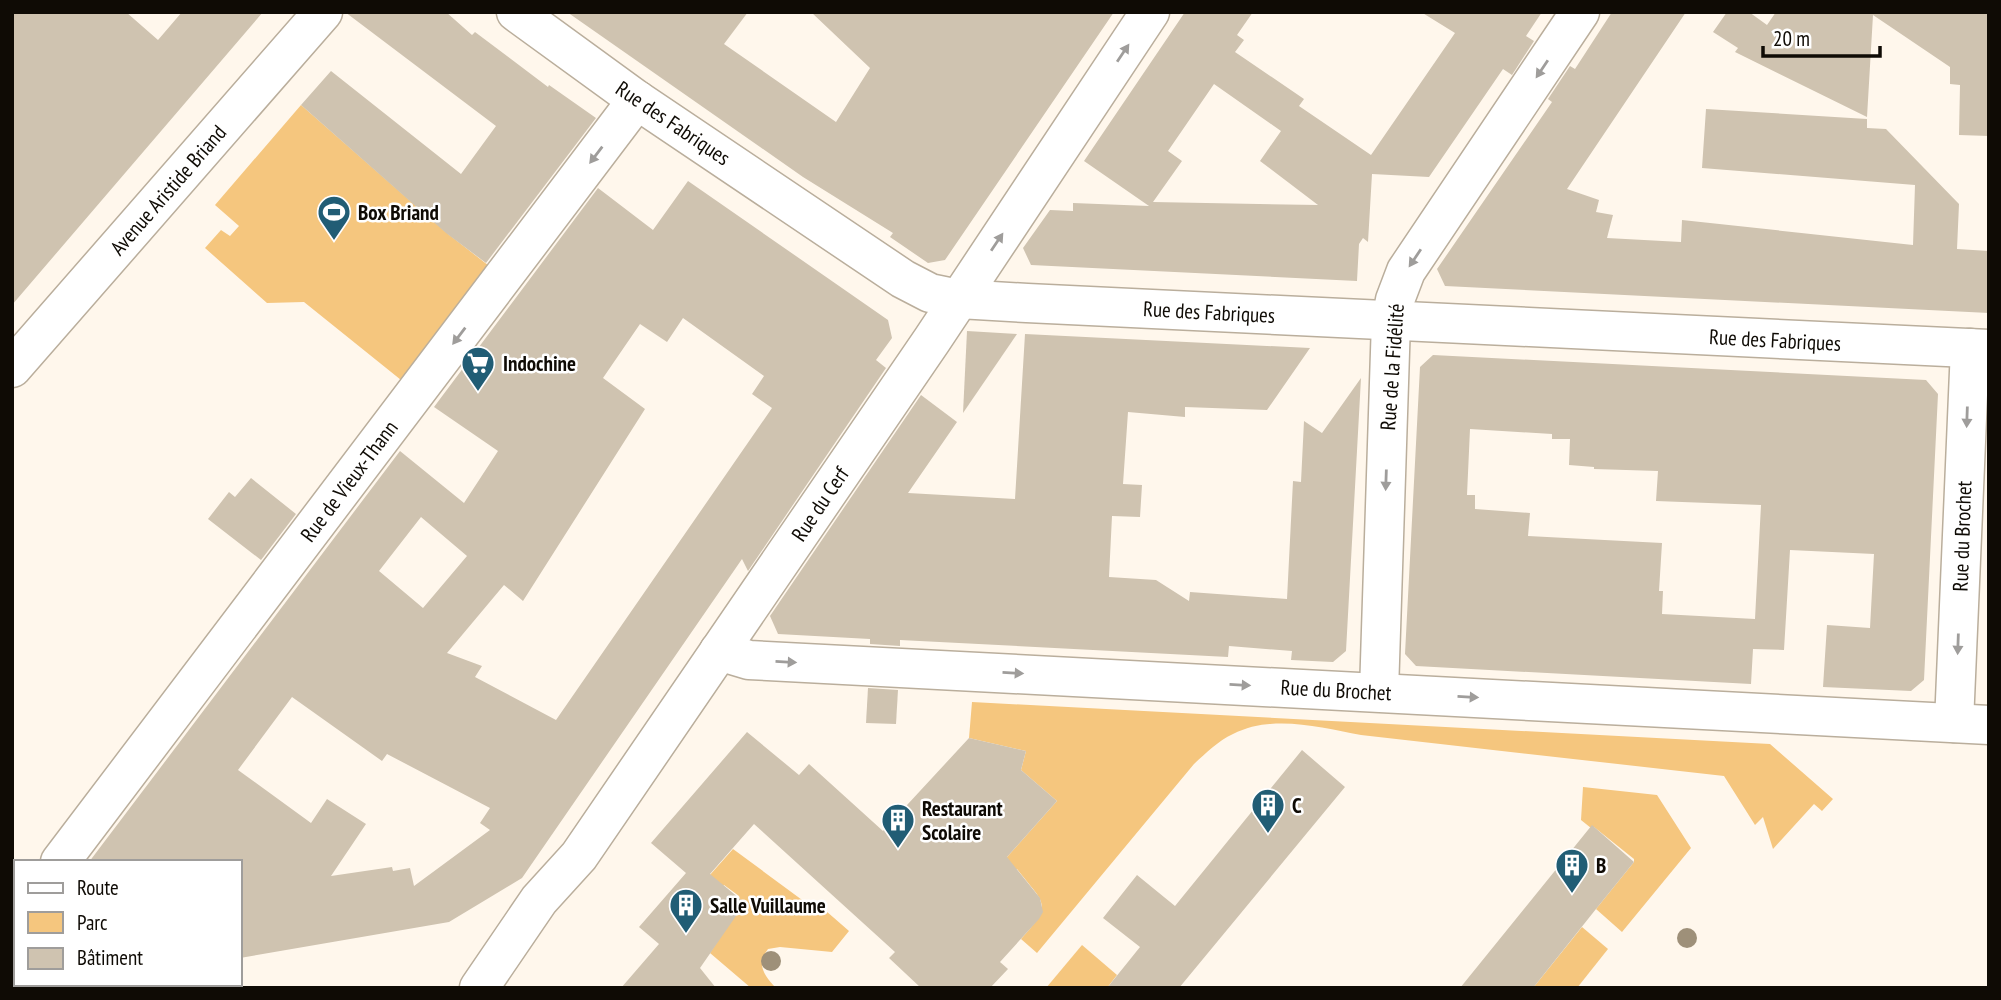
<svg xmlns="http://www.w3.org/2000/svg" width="2001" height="1000" font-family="'PT Sans Narrow',sans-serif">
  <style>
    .green { fill: #f5c67e }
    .building { fill: #cfc3b0; fill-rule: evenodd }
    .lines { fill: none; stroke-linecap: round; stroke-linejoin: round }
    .minor-casing { stroke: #baae9c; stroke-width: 41 }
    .minor { stroke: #fff; stroke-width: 38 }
    .tree { fill: #9e9079 }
    .oneway { fill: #9f9d9b }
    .labels { text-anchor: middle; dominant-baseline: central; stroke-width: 5; stroke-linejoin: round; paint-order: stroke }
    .street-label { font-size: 21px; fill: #0f0b05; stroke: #fff }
    .poi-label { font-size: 21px; font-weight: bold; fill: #0f0b05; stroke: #fff; text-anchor: start }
  </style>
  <rect width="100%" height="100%" fill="#fff7ec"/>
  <g class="green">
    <polygon points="301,105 448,234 493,269 406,384 304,302 267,303 205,248 221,230 230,236 239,226 215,205"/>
    <path d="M 972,702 L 1770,744 L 1833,799 L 1822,811 L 1814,804 L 1773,849 L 1763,817 L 1755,825 L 1724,776 L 1361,735 C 1320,727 1272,714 1233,734 C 1218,741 1206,753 1194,764 L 1037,953 L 1021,939 C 1054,903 1044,904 1017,869 L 990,876 L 1057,801 L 1021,770 L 1026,751 L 969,738 Z"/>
    <polygon points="1583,787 1657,795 1691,848 1622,932 1596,909 1634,862 1634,859 1594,827 1591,828 1581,820"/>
    <path d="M 733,849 L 813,908 L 818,904 L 849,931 L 832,952 L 780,947 L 768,949 C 756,965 764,975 776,988 L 751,988 L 710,953 L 742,904 L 739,896 L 724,885 L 722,887 L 709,876 Z"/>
    <polygon points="1582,927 1608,949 1577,988 1533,988"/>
    <polygon points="1082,945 1117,975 1107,988 1046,988"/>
  </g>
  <g class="building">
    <polygon points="12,12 126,12 158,40 182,12 263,12 12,305"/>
    <polygon points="345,12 446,12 472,35 475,32 548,87 549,85 596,118 486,263 446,233 301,105 331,71 461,174 496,126"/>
    <polygon points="567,12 748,12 724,44 836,122 870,68 811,12 1114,12 945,260 928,263 890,237 893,233 803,177"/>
    <path d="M 1185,12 L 1253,12 L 1237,35 L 1244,40 L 1235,52 L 1304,99 L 1299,106 L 1371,155 L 1455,33 L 1421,12 L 1542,12 L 1526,36 L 1534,41 L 1512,75 L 1503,69 L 1429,177 L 1372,174 L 1368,242 L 1363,238 L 1359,244 L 1357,281 L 1031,265 L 1023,248 L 1050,210 L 1073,211 L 1073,203 L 1149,206 L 1084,161 ZM 1214,84 L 1281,131 L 1260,161 L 1318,205 L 1153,202 L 1182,161 L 1168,151 Z"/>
    <polygon points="1612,12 1686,12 1567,189 1599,200 1596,212 1613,215 1607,238 1681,242 1682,220 1913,245 1915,185 1702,168 1706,109 1867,119 1867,128 1886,129 1959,204 1957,249 1989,251 1989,313 1445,286 1437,269 1552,102 1548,99 1570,66 1575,69"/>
    <polygon points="1727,12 1749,12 1767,25 1776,12 1989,12 1989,136 1959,135 1960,85 1950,84 1950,67 1873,15 1867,117 1735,52 1738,48 1713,32"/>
    <path d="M 688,181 L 888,320 L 892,338 L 876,360 L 886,368 L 748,571 L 742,559 L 522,878 L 449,922 L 240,958 L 240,862 L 89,862 L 400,451 L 464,503 L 498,451 L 434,407 L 598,188 L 653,230 ZM 683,318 L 764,376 L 752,394 L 772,408 L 556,720 L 475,677 L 482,666 L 447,653 L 504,585 L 523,601 L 645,409 L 603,378 L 640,324 L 667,342 ZM 421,517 L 467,556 L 423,608 L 379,571 ZM 292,697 L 382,761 L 387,754 L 490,808 L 480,823 L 490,830 L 414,886 L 410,868 L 393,871 L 392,867 L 331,876 L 366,824 L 327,799 L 311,823 L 238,770 Z"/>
    <polygon points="967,331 1017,334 963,413"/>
    <polygon points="1025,334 1310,348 1267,410 1185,407 1185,417 1128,412 1123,484 1142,485 1140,517 1112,516 1109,577 1156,580 1189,601 1190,592 1287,599 1293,481 1301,482 1304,421 1322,433 1361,378 1346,651 1333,662 1291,660 1292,651 1229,646 1228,657 900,640 900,646 870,644 870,639 778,634 770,616 921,395 957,422 908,493 1015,499"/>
    <path d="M 1433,355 L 1926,380 L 1938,394 L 1924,680 L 1911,691 L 1823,687 L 1827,625 L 1870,628 L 1874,554 L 1790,550 L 1784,650 L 1753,649 L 1751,684 L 1416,666 L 1405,654 L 1420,367 ZM 1470,429 L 1552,434 L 1552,439 L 1570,439 L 1569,465 L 1594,467 L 1594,469 L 1658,471 L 1656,501 L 1761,505 L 1755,619 L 1662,614 L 1663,591 L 1659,591 L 1662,543 L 1528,536 L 1530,513 L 1475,509 L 1475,495 L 1467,495 Z"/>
    <polygon points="251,478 296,514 261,560 208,519 229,492 235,497"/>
    <polygon points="868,688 898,690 896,724 866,723"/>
    <polygon points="747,732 799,775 809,764 883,831 969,738 1026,751 1021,770 1057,801 1007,857 1040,898 1043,912 1039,919 1000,962 1008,969 990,988 921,988 889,958 895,952 754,824 710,874 745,903 700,968 716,988 621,988 659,944 639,927 686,873 651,843"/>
    <polygon points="1302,750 1345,787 1179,988 1107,988 1140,947 1103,918 1137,875 1175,906"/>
    <polygon points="1592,825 1634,862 1596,909 1533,988 1460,988"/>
  </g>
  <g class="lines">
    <defs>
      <g id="minor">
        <polyline points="516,12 637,100 903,279 930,293 959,299 1027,303 1989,349"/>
        <polyline points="12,368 323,12"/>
        <polyline points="719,651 749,660 1989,725"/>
        <polyline points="1379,692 1391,321 1395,300 1406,271 1580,12"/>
        <polyline points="1954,723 1970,348"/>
        <polyline points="60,862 637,100"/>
        <polyline points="12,921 16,917"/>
        <polyline points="12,959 16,961"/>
        <polyline points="56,984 64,988"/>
        <polyline points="479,988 539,900 579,856 932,340 1150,12"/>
      </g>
    </defs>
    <use href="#minor" class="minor-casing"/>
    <use href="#minor" class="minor"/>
  </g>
  <g class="tree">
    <circle cx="1687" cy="938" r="10"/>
    <circle cx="771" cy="961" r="10"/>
  </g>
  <defs><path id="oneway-solid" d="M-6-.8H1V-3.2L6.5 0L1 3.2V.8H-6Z" transform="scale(1.75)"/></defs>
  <g class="oneway">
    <use href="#oneway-solid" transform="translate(1123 53) rotate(-56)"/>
    <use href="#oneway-solid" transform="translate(1542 69) rotate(124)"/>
    <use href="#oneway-solid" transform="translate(596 155) rotate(127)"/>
    <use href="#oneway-solid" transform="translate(997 242) rotate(-56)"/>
    <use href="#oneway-solid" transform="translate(1415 258) rotate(124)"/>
    <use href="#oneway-solid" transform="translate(459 336) rotate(127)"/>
    <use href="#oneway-solid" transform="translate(1967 417) rotate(92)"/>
    <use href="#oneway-solid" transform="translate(1386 480) rotate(92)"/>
    <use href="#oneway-solid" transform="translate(1958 644) rotate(92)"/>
    <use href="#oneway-solid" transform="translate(786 662) rotate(3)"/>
    <use href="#oneway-solid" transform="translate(1013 673) rotate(3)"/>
    <use href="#oneway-solid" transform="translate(1240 685) rotate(3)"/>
    <use href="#oneway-solid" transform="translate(1468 697) rotate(3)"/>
  </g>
  <defs>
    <symbol id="stadium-pin" viewBox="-11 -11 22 30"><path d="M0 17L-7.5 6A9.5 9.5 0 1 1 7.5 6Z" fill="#215d75" stroke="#fff"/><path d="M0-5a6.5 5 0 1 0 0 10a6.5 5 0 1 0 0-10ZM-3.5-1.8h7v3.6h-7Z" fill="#fff"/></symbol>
    <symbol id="supermarket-pin" viewBox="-11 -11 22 30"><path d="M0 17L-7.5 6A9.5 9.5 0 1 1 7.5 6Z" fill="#215d75" stroke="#fff"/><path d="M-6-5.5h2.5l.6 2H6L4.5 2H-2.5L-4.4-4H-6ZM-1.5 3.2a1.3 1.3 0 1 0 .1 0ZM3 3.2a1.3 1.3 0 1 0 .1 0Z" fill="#fff"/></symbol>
    <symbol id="building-pin" viewBox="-11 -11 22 30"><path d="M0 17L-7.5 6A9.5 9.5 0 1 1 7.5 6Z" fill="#215d75" stroke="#fff"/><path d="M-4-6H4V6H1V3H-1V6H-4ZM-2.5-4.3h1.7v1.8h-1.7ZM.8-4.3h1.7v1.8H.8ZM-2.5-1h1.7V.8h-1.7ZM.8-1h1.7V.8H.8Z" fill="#fff"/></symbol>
  </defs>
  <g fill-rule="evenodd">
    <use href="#stadium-pin" x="315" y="193" width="38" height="52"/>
    <use href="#supermarket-pin" x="459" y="344" width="38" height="52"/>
    <use href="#building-pin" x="1249" y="786" width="38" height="52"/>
    <use href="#building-pin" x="879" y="801" width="38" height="52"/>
    <use href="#building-pin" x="1553" y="846" width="38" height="52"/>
    <use href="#building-pin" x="667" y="886" width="38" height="52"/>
  </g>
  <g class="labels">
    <g class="street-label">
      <text transform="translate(673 123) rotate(34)">Rue des Fabriques</text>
      <text transform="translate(168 190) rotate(-49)">Avenue Aristide Briand</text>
      <text transform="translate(1209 312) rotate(3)">Rue des Fabriques</text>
      <text transform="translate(1775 340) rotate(3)">Rue des Fabriques</text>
      <text transform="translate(1392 367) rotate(-86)">Rue de la Fidélité</text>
      <text transform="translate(349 481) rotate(-53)">Rue de Vieux-Thann</text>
      <text transform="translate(820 504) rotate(-56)">Rue du Cerf</text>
      <text transform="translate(1962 536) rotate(-88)">Rue du Brochet</text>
      <text transform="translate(1336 690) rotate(3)">Rue du Brochet</text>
    </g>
    <g class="poi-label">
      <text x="358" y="212">Box Briand</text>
      <text x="503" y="363">Indochine</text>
      <text x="1292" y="805">C</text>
      <text x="922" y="808">Restaurant<tspan x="922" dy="24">Scolaire</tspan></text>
      <text x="1596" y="865">B</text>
      <text x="710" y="905">Salle Vuillaume</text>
    </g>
  </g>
  <rect width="2001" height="1000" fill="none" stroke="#0f0b05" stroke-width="28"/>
  <rect x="14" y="860" width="228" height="126" fill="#ffffff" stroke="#9f9d9b" stroke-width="2"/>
  <rect x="28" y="883" width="35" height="10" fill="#ffffff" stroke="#9f9d9b" stroke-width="2"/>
  <text x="77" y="895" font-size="21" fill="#0f0b05">Route</text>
  <rect x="28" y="912" width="35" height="21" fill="#f5c67e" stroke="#9f9d9b" stroke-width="2"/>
  <text x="77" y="930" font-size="21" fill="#0f0b05">Parc</text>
  <rect x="28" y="948" width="35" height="21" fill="#cfc3b0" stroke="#9f9d9b" stroke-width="2"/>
  <text x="77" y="965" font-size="21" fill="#0f0b05">Bâtiment</text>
  <path d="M1763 46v10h117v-10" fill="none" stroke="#0f0b05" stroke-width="3.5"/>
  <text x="1773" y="46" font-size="21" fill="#0f0b05" stroke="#ffffff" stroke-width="5" paint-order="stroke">20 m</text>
</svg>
